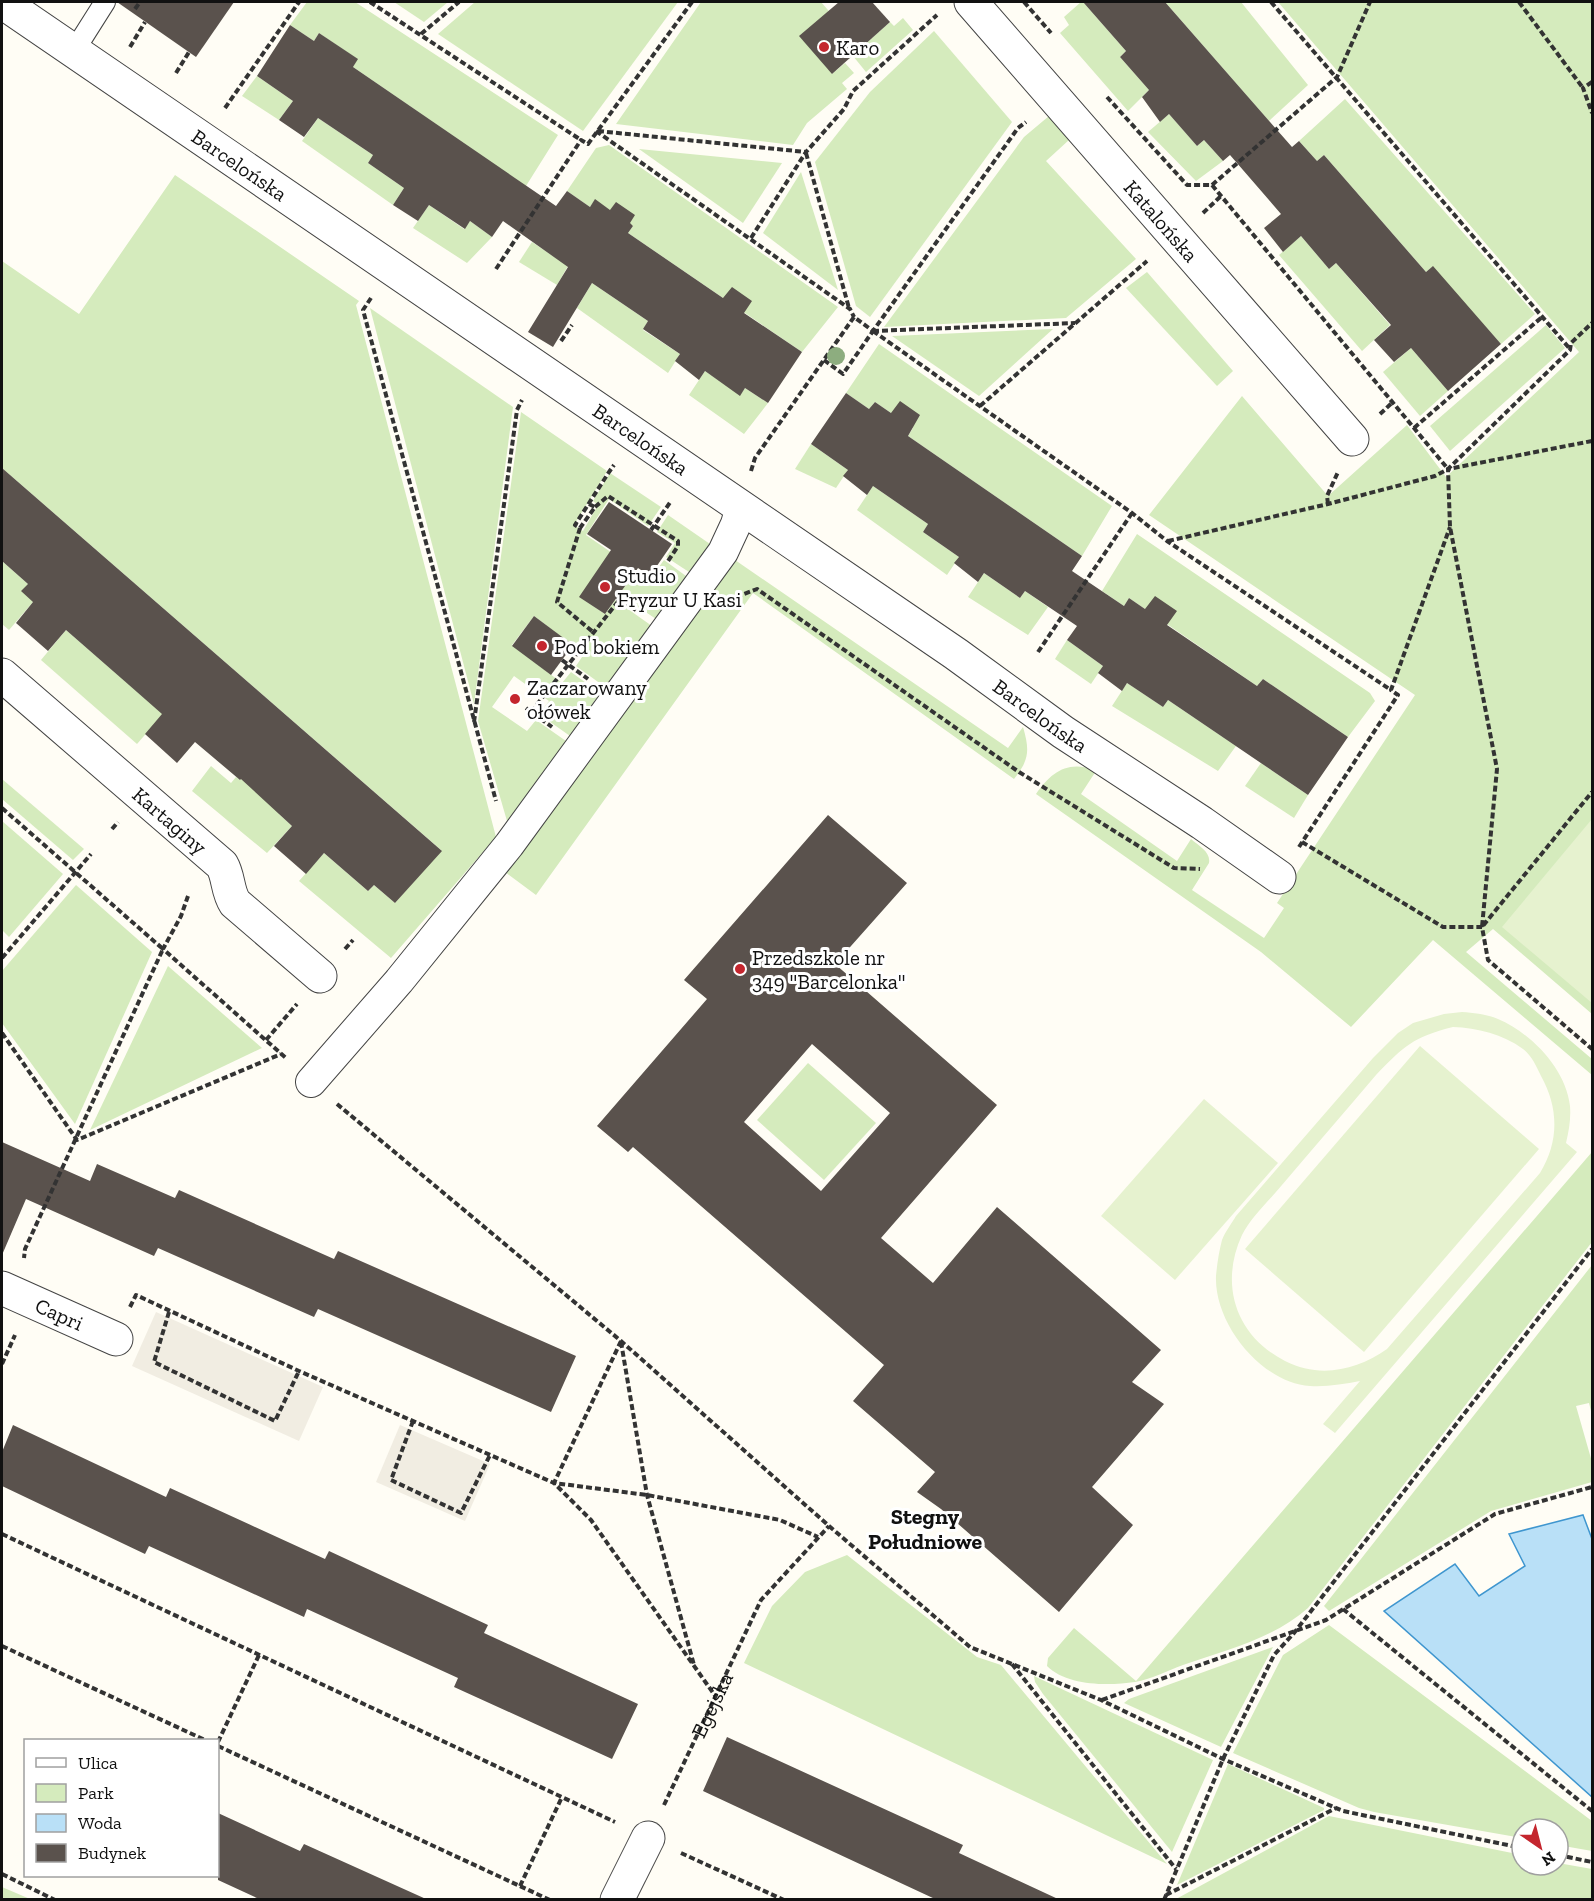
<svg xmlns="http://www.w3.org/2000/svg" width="1594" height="1901" font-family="'Zilla Slab',serif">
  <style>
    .green { fill: #d5ebbd }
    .pitch { fill: #e6f2cf; fill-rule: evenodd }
    .plaza { fill: #f1ede2 }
    .water { fill: #b9e0f7; stroke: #3f96cf; stroke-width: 1.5 }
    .building { fill: #5a524d; fill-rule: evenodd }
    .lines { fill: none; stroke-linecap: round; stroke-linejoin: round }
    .service-casing { stroke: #444; stroke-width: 22 }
    .pedestrian-casing { stroke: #444; stroke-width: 32 }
    .minor-casing { stroke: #444; stroke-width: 35 }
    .path { stroke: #333; stroke-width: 4; stroke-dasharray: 6 3; stroke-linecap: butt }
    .service { stroke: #fff; stroke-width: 20 }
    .pedestrian { stroke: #fff; stroke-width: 30 }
    .minor { stroke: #fff; stroke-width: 33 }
    .tree { fill: #8dad7f }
    .poi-dot { fill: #c4262e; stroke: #fff; stroke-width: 2 }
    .labels { text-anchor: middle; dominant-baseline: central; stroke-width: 6; stroke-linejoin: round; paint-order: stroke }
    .poi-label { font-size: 21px; fill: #111; stroke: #fff; text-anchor: start }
    .street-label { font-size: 21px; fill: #111; stroke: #fff }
    .neighbourhood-label { font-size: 22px; font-weight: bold; fill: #111; stroke: #fff }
  </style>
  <rect width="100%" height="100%" fill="#fffdf5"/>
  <g class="green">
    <polygon points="307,2 355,2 558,135 526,186 353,67 357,59 319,33 314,41 290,25"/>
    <polygon points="394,2 448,2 424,22"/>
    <polygon points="475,2 678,2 583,131 438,34"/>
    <polygon points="701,2 821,2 861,48 890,22 894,26 903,18 913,30 866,72 853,56 849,59 817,21 832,74 845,63 854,73 842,83 847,89 807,123 793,145 616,124"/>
    <polygon points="1081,2 1083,2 1126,51 1120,57 1149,90 1128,111 1060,33 1069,25 1064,17"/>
    <polygon points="1165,2 1241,2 1308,85 1269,121"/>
    <path d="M 1278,2 L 1592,2 L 1592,1014 L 1493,929 L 1466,952 L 1592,1059 L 1592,1075 L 1433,940 L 1351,1027 L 1261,952 L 1036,794 C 1051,772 1069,759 1096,771 L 1081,794 L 1177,861 L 1191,839 C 1199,846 1211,852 1209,863 L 1192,890 L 1264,938 L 1284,908 L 1277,903 L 1415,695 L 1149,515 L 1242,396 L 1328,496 L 1407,425 L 1446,477 L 1579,352 Z"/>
    <polygon points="934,31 1012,122 870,317 856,306 815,162 870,92"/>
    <polygon points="257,76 293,101 279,120 242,96"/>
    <polygon points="1345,99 1535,314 1501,344 1432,267 1426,272 1324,155 1317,161 1299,141"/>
    <polygon points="1169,114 1197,146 1204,140 1223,161 1196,181 1148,132"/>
    <polygon points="1049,116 1069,140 1046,161 1136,259 1066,318 884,327 1024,137"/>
    <polygon points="318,118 373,155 368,163 404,188 393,205 302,141"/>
    <polygon points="609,145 838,307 802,352 628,233 633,226 595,200 590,207 567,191 596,148"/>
    <polygon points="639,149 782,163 743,223"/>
    <polygon points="801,172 838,290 763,233"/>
    <polygon points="175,175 359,301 356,305 496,837 391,958 299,881 324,853 368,891 374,885 395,903 441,850 2,468 2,261 79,314"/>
    <polygon points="429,205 464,229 470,221 492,237 467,263 413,228"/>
    <polygon points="1301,236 1329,269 1336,263 1390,325 1362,351 1279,255"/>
    <polygon points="532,242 568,266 557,285 519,262"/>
    <polygon points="1147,272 1233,371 1217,386 1126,288"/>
    <polygon points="592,283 648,321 643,330 680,354 668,373 577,308"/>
    <polygon points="370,308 513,407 474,704"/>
    <polygon points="1546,325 1565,348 1450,451 1430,426"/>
    <polygon points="1053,329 979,396 892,336"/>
    <polygon points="879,344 1112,506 1082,556 908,436 913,428 875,402 869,409 846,393"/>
    <polygon points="1411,348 1448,391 1420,416 1383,372"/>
    <polygon points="705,371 740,395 745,388 768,403 744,434 689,395"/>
    <polygon points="521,412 607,471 574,525 583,531 598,505 593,501 610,473 661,507 648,526 609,499 586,535 650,579 664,560 686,576 656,619 619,594 580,597 605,614 615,600 652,626 605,687 576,666 584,654 534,616 512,645 562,683 571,672 600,693 570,736 539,714 549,701 514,676 492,707 527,731 536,720 566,741 507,821 478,721"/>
    <polygon points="811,444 848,470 836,488 795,469"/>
    <polygon points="873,486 928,524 923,532 959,557 947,575 857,510"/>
    <polygon points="668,515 710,544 689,572 666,557 675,543 657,532"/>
    <polygon points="1137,534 1370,693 1375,701 1348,737 1263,679 1257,686 1129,598 1124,606 1102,591"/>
    <path d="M 735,560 L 1008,748 L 1023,727 C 1030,751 1029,760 1014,779 L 753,593 L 536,895 L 505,872 Z"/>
    <polygon points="2,561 28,584 33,602 9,630 2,624"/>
    <polygon points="984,573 1020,598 1025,591 1048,607 1028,635 968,597"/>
    <polygon points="66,630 163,714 137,744 41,660"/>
    <polygon points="1067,640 1103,666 1091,684 1055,659"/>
    <polygon points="1127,683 1163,707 1168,700 1236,746 1218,771 1112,706"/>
    <polygon points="1261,763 1308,795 1294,818 1245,786"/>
    <polygon points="211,766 231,783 236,777 240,780 245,773 285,808 279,814 292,826 267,853 192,791"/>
    <polygon points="2,779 84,849 73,860 2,799"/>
    <polygon points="2,821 63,874 9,937 2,930"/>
    <polygon points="76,885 152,952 75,1124 2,1023 2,971"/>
    <polygon points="168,966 262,1048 90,1130"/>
    <polygon points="808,1063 876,1123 824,1180 757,1120"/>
    <path d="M 1592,1152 L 1592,1242 L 1308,1608 C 1273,1639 1226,1650 1183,1665 C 1167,1671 1151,1679 1135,1682 C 1108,1686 1067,1686 1047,1666 L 1048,1658 L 1074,1628 L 1136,1681 Z"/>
    <polygon points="1592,1265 1592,1415 1589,1403 1576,1406 1592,1462 1592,1482 1491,1511 1329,1611 1324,1606"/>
    <polygon points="847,1555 977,1657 1001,1665 1167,1864 744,1663 772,1606 805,1572"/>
    <polygon points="1329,1625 1592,1821 1592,1851 1558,1845 1558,1829 1522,1829 1522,1838 1374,1812 1359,1808 1233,1753 1283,1655"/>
    <polygon points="1273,1647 1221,1747 1124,1703 1129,1699"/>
    <polygon points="1034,1676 1213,1760 1172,1852 1043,1694 1035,1682"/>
    <polygon points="1228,1764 1324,1808 1324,1810 1177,1885"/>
    <polygon points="1329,1816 1522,1855 1522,1865 1558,1865 1558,1863 1592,1869 1592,1899 1176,1899"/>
    <polygon points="2,1887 30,1899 2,1899"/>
  </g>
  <g class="pitch">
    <polygon points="1592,819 1592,1003 1502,927"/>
    <path d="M 1462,1012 C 1474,1013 1486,1014 1498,1019 C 1531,1033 1566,1069 1570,1106 C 1571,1119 1569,1130 1566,1143 L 1577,1152 L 1335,1433 L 1323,1424 L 1360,1381 C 1344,1384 1327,1387 1310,1386 C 1262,1383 1214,1324 1216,1276 C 1217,1265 1219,1251 1222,1240 C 1225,1232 1232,1223 1236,1216 L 1373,1058 L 1398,1033 L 1413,1023 L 1444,1014 ZM 1453,1027 C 1477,1028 1503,1034 1523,1049 C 1532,1056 1536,1066 1541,1076 C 1559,1108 1559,1142 1540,1173 L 1387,1349 C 1357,1370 1320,1379 1285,1361 C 1236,1336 1219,1285 1242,1235 C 1251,1217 1269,1201 1282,1185 C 1313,1148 1345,1112 1376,1075 C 1404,1046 1413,1037 1453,1027 Z"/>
    <polygon points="1420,1046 1539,1149 1364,1352 1245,1249"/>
    <polygon points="1204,1099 1278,1163 1175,1280 1101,1216"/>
  </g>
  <g class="plaza">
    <polygon points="156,1312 323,1387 299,1441 132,1366"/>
    <polygon points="400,1425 490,1464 465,1521 376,1482"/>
  </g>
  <polygon class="water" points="1583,1515 1592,1539 1592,1797 1384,1611 1455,1564 1479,1596 1525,1566 1509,1534"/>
  <g class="building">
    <polygon points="117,2 234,2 196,57"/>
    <polygon points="839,2 872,2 890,22 832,74 799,36"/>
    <polygon points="1083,2 1165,2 1292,147 1299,141 1317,161 1324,155 1426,272 1433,266 1501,344 1448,391 1411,348 1394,362 1374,340 1391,325 1336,263 1329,269 1301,236 1283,252 1264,228 1281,214 1230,155 1223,161 1204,140 1197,146 1169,114 1160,122 1142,97 1149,90 1120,57 1126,51"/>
    <polygon points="290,25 314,41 319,33 358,59 353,67 556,206 567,191 590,207 595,199 610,210 616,202 635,215 630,223 633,226 628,233 723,298 732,287 752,301 744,313 802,352 768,403 745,388 740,396 705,371 699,380 675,361 680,354 643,329 648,321 592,283 553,347 528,332 568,267 503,221 492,237 470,221 465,229 429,205 418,221 393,205 404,188 368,163 373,155 318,118 304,137 279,120 293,101 257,76"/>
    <polygon points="846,393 869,409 875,402 891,413 900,401 920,415 908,436 1082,556 1072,571 1124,606 1129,598 1145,609 1155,596 1177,611 1167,625 1257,686 1263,679 1348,737 1308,795 1168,700 1163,707 1127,683 1122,691 1098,673 1103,666 1067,640 1077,626 1025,591 1020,598 984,573 978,582 954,563 959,557 923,532 928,524 873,486 867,495 843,476 848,470 811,444"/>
    <polygon points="2,468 442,851 395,903 374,885 368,891 324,853 306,874 274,846 292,826 241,779 240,780 195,742 177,763 145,734 162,714 129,685 66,630 48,651 16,623 33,602 21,591 28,584 2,561"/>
    <polygon points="609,502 672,544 650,576 638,568 605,614 579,597 611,550 587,534"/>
    <polygon points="534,616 573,645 551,675 512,646"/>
    <path d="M 828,815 L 907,883 L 835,964 L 997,1105 L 881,1238 L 933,1283 L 997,1207 L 1161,1350 L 1132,1382 L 1164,1404 L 1092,1487 L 1133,1525 L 1059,1612 L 941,1509 L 917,1492 L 935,1472 L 853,1401 L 884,1365 L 633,1147 L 628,1152 L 597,1126 L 707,999 L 684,980 ZM 812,1044 L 890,1113 L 821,1191 L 744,1122 Z"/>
    <polygon points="2,1142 90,1181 97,1164 175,1198 179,1190 334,1259 338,1251 576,1356 551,1412 318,1309 314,1317 158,1248 154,1256 26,1199 2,1255"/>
    <polygon points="13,1425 166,1497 170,1488 325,1559 329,1551 488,1625 484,1633 638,1704 612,1759 454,1687 458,1678 307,1609 304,1617 149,1546 145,1554 2,1486 2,1452"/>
    <polygon points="727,1737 963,1845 959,1853 1058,1899 935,1899 703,1791"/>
    <polygon points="218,1813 300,1851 304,1844 426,1899 259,1899 218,1880"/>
  </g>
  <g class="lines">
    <defs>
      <polyline id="service" points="74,51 105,2"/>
      <polyline id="pedestrian" points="311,1082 399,981 509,845 723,552 736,524 741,507"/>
      <g id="minor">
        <path id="s2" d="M 2,2 L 956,654 L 1063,732 L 1202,823 L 1279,877"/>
        <path id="s3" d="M 971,2 L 1352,439"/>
        <path id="s4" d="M 2,675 L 222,865 C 229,877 227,891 235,903 L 320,976"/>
        <path id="s5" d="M 2,1288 L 116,1339"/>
        <polyline points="617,1900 648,1838"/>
      </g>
    </defs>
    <use href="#service" class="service-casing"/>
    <use href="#pedestrian" class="pedestrian-casing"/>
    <use href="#minor" class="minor-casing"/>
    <g class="path">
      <polyline points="370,2 581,140"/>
      <polyline points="1024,2 1051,33"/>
      <polyline points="1271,2 1570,349"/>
      <polyline points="1519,2 1583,88"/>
      <polyline points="135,9 140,2"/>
      <polyline points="421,34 459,2"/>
      <polyline points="130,47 145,22"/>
      <polyline points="176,73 189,52"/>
      <polyline points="1592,82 1583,88 1592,113"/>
      <polyline points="1107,97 1187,185 1212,185 1448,469"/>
      <polyline points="225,108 299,2"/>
      <polyline points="596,131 850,309 854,317"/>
      <polyline points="598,131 806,152"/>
      <polyline points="806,153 849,308"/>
      <polyline points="1212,185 1337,77 1370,2"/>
      <polyline points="1203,213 1221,196"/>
      <polyline points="751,238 806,152 844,109 853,91 937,15"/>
      <polyline points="496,269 581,140 588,144 692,2"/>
      <polyline points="371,298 363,310 496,801"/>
      <polyline points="873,331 1132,513 1167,541 1391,690"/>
      <polyline points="873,331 1075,323"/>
      <polyline points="561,341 572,325"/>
      <polyline points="824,360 843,374 873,331"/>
      <polyline points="980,406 1147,261"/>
      <polyline points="1380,414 1393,402"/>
      <polyline points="1414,428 1542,317"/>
      <polyline points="1592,441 1448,469 1450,527 1497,769 1482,927 1592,792"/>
      <polyline points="751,471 755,458 854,317 873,331 1018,128 1026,122"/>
      <polyline points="589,504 595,507 580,528 575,525 609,472 614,465"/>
      <polyline points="1328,504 1327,496 1338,472"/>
      <polyline points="595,507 608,496 678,541 678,546 668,561"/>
      <polyline points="580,528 557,602 593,632"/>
      <polyline points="651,530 671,501"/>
      <polyline points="1168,541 1328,504 1435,476 1448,469 1570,350 1571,343 1592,323"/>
      <polyline points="617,597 636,610"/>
      <polyline points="736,597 757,589 1019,772 1174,868 1200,869"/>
      <polyline points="1038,652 1132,513"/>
      <polyline points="562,660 588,679"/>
      <polyline points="526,708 552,727"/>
      <polyline points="531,712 620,599"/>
      <polyline points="474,722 517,410 522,400"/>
      <polyline points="2,808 163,949 25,1249 24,1258"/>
      <polyline points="112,829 118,822"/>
      <polyline points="1302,842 1443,927 1482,927 1488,960 1592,1049"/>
      <polyline points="1299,847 1398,695 1391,690 1450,527"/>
      <polyline points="188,896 181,916 163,949 287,1059"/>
      <polyline points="345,949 353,940"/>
      <polyline points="2,958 91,854"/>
      <polyline points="2,1033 77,1140 281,1054"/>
      <polyline points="266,1040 297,1004"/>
      <polyline points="337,1104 621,1341 829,1526 970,1647 1101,1700 1223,1759 1343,1811 1522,1848"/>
      <polyline points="130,1307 136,1295 299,1371 554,1483 647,1495 780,1520 818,1537"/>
      <polyline points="169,1312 154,1362 275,1421 299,1371"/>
      <polyline points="621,1341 554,1483 591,1520 716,1697"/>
      <polyline points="621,1342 647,1495 694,1665"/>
      <polyline points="2,1364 15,1335"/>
      <polyline points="413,1421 391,1480 461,1513 490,1455"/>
      <polyline points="2,1534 615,1822"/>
      <polyline points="1343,1609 1592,1811"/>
      <polyline points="2,1646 205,1740"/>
      <polyline points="1012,1664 1176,1869"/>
      <polyline points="1102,1700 1326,1620 1495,1514 1592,1487"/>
      <polyline points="218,1742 259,1655"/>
      <polyline points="218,1746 550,1900"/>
      <path id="s1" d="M 664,1805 L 761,1600 L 829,1526"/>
      <polyline points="681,1853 784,1900"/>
      <polyline points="1558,1855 1592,1862"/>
      <polyline points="2,1874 55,1900"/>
      <polyline points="520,1886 562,1797"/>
      <polyline points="1166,1895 1336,1808"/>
      <polyline points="1164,1900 1223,1759 1274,1655 1294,1633 1592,1249"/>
    </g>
    <use href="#service" class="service"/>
    <use href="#pedestrian" class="pedestrian"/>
    <use href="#minor" class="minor"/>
  </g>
  <circle class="tree" cx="836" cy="356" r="9"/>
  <g class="poi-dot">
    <circle cx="824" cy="47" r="6"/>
    <circle cx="605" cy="587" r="6"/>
    <circle cx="542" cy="646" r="6"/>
    <circle cx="515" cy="699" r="6"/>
    <circle cx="740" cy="969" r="6"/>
  </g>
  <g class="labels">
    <g class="poi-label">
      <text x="836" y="47">Karo</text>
      <text x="617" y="575">Studio<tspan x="617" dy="24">Fryzur U Kasi</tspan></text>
      <text x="554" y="646">Pod bokiem</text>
      <text x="527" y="687">Zaczarowany<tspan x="527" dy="24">ołówek</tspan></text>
      <text x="752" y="957">Przedszkole nr<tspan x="752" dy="24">349 "Barcelonka"</tspan></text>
    </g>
    <g class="street-label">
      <text stroke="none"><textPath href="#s2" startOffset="288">Barcelońska</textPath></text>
      <text stroke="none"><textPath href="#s3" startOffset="290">Katalońska</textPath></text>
      <text stroke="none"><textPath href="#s2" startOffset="774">Barcelońska</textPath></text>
      <text stroke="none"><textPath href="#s2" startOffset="1260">Barcelońska</textPath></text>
      <text stroke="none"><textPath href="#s4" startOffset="222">Kartaginy</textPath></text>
      <text stroke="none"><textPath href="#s5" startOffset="63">Capri</textPath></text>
      <text stroke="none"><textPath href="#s1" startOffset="111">Egejska</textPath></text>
    </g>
    <g class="neighbourhood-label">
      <text x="925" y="1516">Stegny<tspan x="925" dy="25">Południowe</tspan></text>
    </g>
  </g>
  <rect width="1594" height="1901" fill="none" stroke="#111111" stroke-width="6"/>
  <rect x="24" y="1739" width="195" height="138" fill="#ffffff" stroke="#a0a0a0" stroke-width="1.5"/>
  <rect x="36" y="1758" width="30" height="9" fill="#ffffff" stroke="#a0a0a0" stroke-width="1.5"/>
  <text x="78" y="1769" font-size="18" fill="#111111">Ulica</text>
  <rect x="36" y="1784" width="30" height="18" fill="#d5ebbd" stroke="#a0a0a0" stroke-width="1.5"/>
  <text x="78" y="1799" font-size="18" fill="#111111">Park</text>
  <rect x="36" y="1814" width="30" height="18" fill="#b9e0f7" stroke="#a0a0a0" stroke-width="1.5"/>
  <text x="78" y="1829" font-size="18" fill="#111111">Woda</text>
  <rect x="36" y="1844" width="30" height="18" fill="#5a524d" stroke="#a0a0a0" stroke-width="1.5"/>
  <text x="78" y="1859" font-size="18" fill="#111111">Budynek</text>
  <g transform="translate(1540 1847) rotate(145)"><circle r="28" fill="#ffffff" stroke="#a0a0a0" stroke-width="1.5"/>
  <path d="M0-4.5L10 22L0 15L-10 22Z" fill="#c4262e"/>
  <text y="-9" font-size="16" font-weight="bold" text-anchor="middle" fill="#111111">N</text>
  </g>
</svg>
